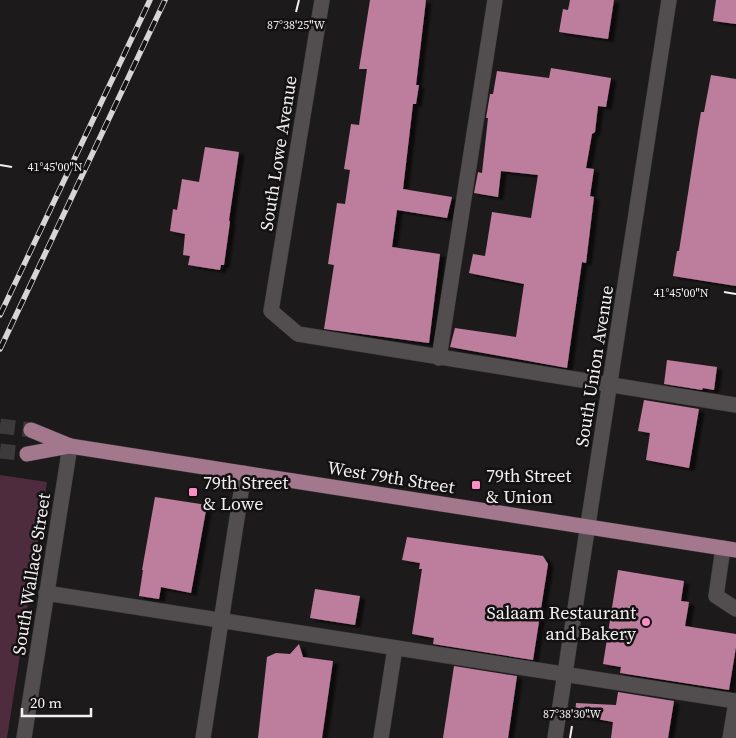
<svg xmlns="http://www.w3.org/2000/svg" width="736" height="738" font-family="'Source Serif 4',serif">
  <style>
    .green { fill: #4e2c3d }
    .building { fill: #bd7d9c; filter: url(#shadow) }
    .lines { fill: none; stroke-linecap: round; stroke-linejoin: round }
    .major-tunnel { stroke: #3d3a3c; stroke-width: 15; stroke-dasharray: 15 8; stroke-linecap: butt }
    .minor-casing { stroke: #373536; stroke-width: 16 }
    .major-casing { stroke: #373536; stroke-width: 16 }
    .minor { stroke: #524e50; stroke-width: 15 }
    .major { stroke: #a3778c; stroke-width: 15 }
    .rail-casing { stroke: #d7d5d6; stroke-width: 5.5 }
    .rail { stroke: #141113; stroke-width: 4; stroke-dasharray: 11; stroke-linecap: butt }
    .ticks { fill: none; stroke: #f2f0f1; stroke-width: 2 }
    .poi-dot { fill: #fb8fc5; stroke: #141113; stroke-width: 2 }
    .labels { text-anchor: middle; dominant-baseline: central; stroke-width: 5; stroke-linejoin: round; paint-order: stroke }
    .street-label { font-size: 18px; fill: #f2f0f1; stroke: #141113 }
    .poi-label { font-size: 18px; fill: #f2f0f1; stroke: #141113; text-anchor: start }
    .ticks-label { font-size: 12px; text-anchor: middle; fill: #f2f0f1; stroke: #141113; stroke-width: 5; stroke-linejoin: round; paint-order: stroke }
  </style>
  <defs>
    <filter id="shadow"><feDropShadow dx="5.5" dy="3" stdDeviation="1" flood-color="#0009"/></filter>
  </defs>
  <rect width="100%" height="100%" fill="#1d1a1c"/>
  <polygon class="green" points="0,475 47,482 7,738 0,738"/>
  <g class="building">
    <polygon points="370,0 426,0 416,85 419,85 416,104 413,104 403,189 452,197 447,218 397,210 392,247 440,254 429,343 324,329 334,265 328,264 337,203 345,204 350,170 344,169 351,124 359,125 367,69 359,69"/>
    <polygon points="570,0 614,0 608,39 559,32 563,9 568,10"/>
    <polygon points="716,0 736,0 736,24 713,21"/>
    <polygon points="551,68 611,78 606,107 598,106 595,132 592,134 586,168 594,169 590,196 594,197 586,263 582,262 567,368 450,347 455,328 516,337 524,284 469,273 473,254 485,256 492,212 531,218 538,175 501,171 498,197 474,193 478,172 482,173 488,118 486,118 490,94 493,94 497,71 549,78"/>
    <polygon points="711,75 736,79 736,286 673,276 677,251 679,251 698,129 701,112 704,112"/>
    <polygon points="205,147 239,152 229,220 230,222 224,265 221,265 220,270 188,265 190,256 183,255 185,234 170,231 173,209 177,210 182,179 199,182"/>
    <polygon points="667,360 717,367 714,390 703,388 702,390 664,384"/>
    <polygon points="644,400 699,409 689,468 646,460 650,433 638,431"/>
    <polygon points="155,497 207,505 191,593 161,587 159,599 139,596 143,570 142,570"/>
    <polygon points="407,537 543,556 548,564 533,660 433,644 434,638 412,634 422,569 419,569 420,563 402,560"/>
    <polygon points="618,570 684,581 681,601 689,602 685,626 736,634 736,647 729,690 620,673 621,667 603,664"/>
    <polygon points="315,589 360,596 355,625 310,618"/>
    <polygon points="299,644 303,657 333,661 322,738 258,738 267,657 276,653 290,654"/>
    <polygon points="454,666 517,676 508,738 443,738"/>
    <polygon points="618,692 674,701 668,738 611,738 613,722 575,715 576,703 616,705"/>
  </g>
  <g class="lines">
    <g class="major-tunnel">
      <polyline points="0,426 31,430"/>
      <polyline points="0,451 27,454"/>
    </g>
    <defs>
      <g id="minor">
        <polyline points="322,0 271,311 298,334 736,405"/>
        <polyline points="439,358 495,0"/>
        <polyline points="723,548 716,596 736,609"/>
        <polyline points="46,593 736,701"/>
        <polyline points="24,738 70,446"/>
        <polyline points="203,738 244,473"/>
        <polyline points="381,738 395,648"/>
        <polyline points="555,738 669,0"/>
        <polyline points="730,738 736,702"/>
      </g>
      <g id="major">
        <polyline points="31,430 70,446 736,550"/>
        <polyline points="27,454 70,446"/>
      </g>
    </defs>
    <use href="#minor" class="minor-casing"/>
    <use href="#major" class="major-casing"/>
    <use href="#minor" class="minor"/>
    <use href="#major" class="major"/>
    <defs>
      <g id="rail">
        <polyline points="0,315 150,0"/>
        <polyline points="0,349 165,0"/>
      </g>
    </defs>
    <use href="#rail" class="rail-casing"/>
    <use href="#rail" class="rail"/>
  </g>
  <path class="ticks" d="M 296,12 L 299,0M 0,165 L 12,167M 724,292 L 736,294M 570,738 L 572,726"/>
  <g class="poi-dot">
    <rect x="471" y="480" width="10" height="10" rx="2.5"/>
    <rect x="188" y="487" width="10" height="10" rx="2.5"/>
    <circle cx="646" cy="622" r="5"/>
  </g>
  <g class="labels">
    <g class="street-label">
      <text transform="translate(278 153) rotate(-81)">South Lowe Avenue</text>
      <text transform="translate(594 366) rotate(-81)">South Union Avenue</text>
      <text transform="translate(391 477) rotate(9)">West 79th Street</text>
      <text transform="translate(31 574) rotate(-81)">South Wallace Street</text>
    </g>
    <g class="poi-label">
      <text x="486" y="475">79th Street<tspan x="486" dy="21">&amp; Union</tspan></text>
      <text x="203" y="482">79th Street<tspan x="203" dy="21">&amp; Lowe</tspan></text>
      <text x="636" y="612" text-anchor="end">Salaam Restaurant<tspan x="636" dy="21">and Bakery</tspan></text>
    </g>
  </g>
  <g class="ticks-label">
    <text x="296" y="29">87°38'25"W</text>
    <text x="55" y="171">41°45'00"N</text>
    <text x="681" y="297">41°45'00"N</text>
    <text x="572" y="718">87°38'30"W</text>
  </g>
  <path d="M22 708v8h69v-8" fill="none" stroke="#f2f0f1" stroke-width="2.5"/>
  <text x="30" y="708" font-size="15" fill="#f2f0f1" stroke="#141113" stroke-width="4" paint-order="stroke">20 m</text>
</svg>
